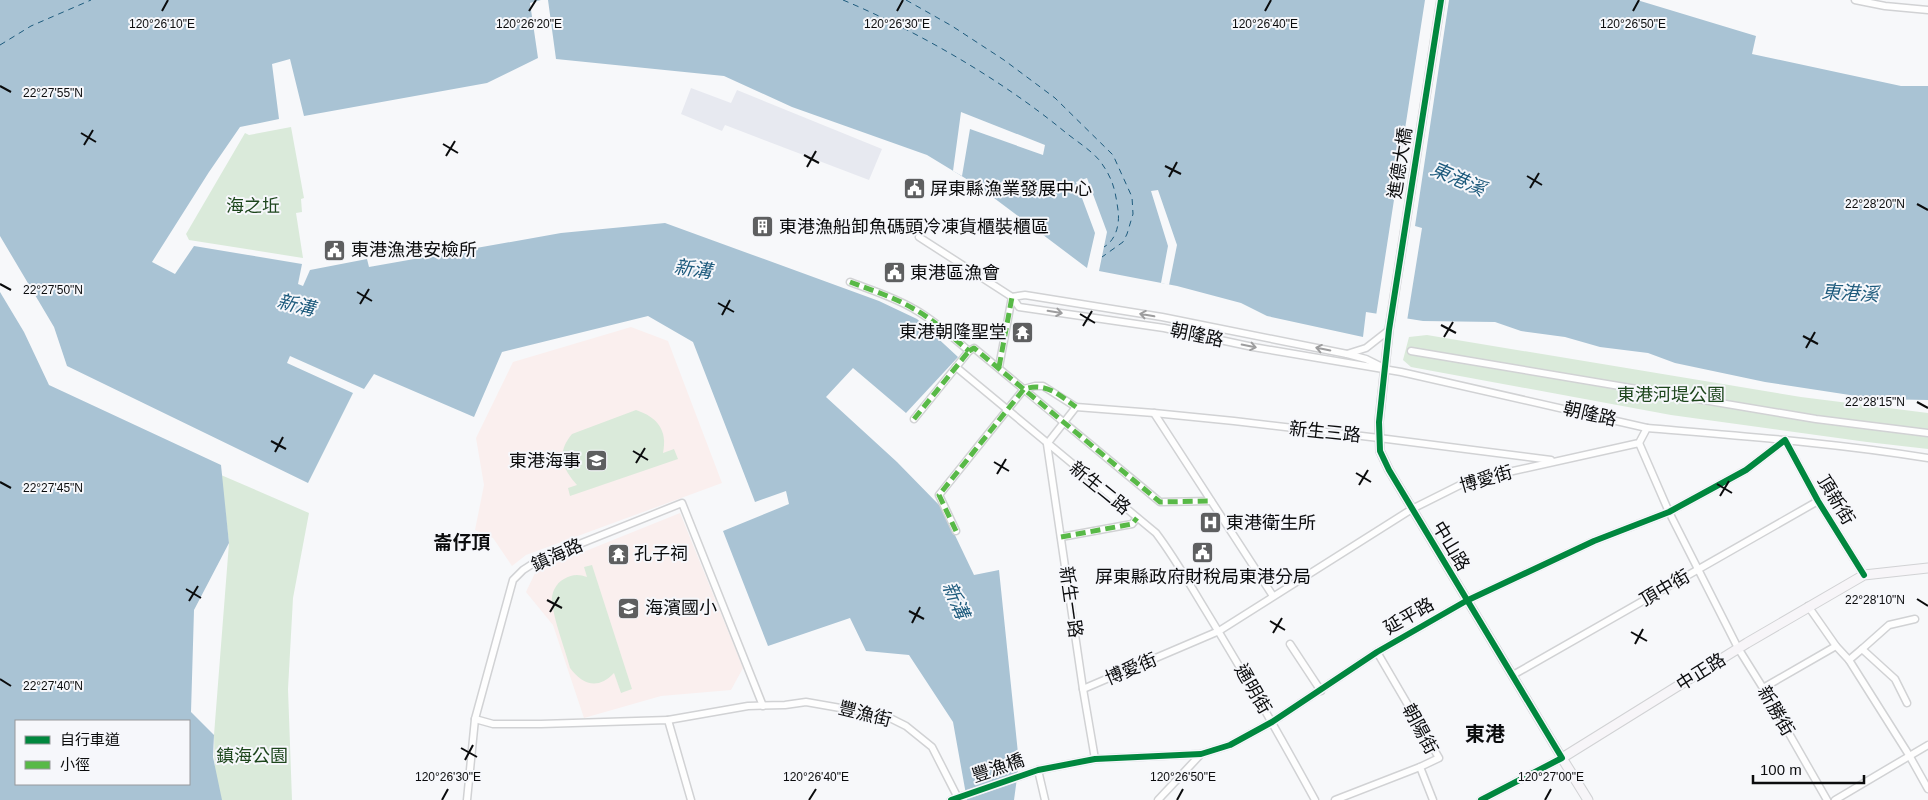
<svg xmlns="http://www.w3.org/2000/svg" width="1928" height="800" font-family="Arial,'Noto Sans TC',sans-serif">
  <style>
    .built { fill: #e7e9f0 }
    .education { fill: #faefee }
    .green { fill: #daeada }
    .water { fill: #a9c3d4; fill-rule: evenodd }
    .pier { fill: #f7f8fa }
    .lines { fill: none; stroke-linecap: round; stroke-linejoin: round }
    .ferry { stroke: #1e5b7d; stroke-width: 1; stroke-dasharray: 6 5; stroke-linecap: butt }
    .minor-casing { stroke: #d1d2d4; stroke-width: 9 }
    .tertiary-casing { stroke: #d1d2d4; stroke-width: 10 }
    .secondary-casing { stroke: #d1d2d4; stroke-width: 11 }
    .minor { stroke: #fefefe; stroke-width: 6 }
    .tertiary { stroke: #fefefe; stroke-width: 8 }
    .secondary { stroke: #f7f5f8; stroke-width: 9 }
    .quiet { stroke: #58b947; stroke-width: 5; stroke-dasharray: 10 5; stroke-linecap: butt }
    .cycleway-casing { stroke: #f6f7fb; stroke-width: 9 }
    .cycleway { stroke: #00873e; stroke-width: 6 }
    .oneway { stroke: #9d9d9e }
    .ticks { fill: none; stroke: #0b0c0d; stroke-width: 2 }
    .labels { text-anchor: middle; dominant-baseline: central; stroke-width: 4; stroke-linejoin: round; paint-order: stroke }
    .street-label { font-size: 18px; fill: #0b0c0d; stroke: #f6f7fb }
    .poi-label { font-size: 18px; fill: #0b0c0d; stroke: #f6f7fb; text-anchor: start }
    .park-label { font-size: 18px; fill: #1d461c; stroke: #f6f7fb }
    .water-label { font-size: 19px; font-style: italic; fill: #1e5b7d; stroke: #f6f7fb }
    .neighbourhood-label { font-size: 19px; font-weight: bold; fill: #0b0c0d; stroke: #f6f7fb }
    .quarter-label { font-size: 20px; font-weight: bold; fill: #0b0c0d; stroke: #f6f7fb }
    .ticks-label { font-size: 12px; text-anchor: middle; fill: #0b0c0d; stroke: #f6f7fb; stroke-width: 4; stroke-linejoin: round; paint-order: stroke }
  </style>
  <rect width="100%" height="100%" fill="#f7f8fa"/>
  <polygon class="built" points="691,88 731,103 737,90 882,149 869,180 725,125 722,131 681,114"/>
  <g class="education">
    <polygon points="631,327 668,341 722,483 526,555 512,566 493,538 475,530 484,485 476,438 513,362"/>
    <polygon points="680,513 743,668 731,690 661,696 584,718 553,625 526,592 536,571"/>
  </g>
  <g class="green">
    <polygon points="291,127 304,198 301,199 302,212 296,213 303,258 189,240 186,234 245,133 249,135"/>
    <polygon points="1427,335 1801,397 1928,413 1928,449 1867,442 1671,415 1411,367 1403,360 1409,337"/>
    <path d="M 636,410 C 657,417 668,430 663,453 L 674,449 L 678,459 L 570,496 L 568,488 L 577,485 C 562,468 556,453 572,434 Z"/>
    <polygon points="221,475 309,513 293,598 288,689 292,800 221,800 215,781 214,735 229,543"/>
    <path d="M 592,565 L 632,689 L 621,693 L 614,673 C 598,690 583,685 570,668 C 565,649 554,621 552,602 C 551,593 556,583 564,579 C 572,574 579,574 587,577 L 584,567 Z"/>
  </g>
  <g class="water">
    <polygon points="0,0 541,0 530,3 538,58 487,83 304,116 290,59 272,64 279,119 240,127 209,172 152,262 175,274 194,246 302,264 298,284 303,286 310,270 367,259 369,267 561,233 665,223 879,301 917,319 958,357 906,413 853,368 826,397 897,462 942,508 974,575 999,570 1019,763 1014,800 967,800 953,722 909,655 866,651 850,618 768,646 723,531 789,504 786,491 755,502 693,342 648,316 502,352 474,417 374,374 364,389 290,356 287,363 353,393 308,483 67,366 54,327 0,236"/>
    <polygon points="548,0 1637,0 1756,36 1752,54 1901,86 1928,86 1928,400 1876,399 1765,382 1675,363 1648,353 1600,347 1565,337 1521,331 1495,322 1423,321 1366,312 1363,337 1267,316 1241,303 1177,286 1099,271 1107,232 1087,178 1076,182 1095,233 1087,268 978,186 927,155 792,107 724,76 556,59"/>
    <path d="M 0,292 L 24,332 L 49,385 L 221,465 L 229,543 L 194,610 L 191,712 L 214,735 L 213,757 L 222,800 L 0,800 ZM 16,721 L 189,721 L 189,784 L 16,784 Z"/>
  </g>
  <g class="pier">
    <polygon points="1425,0 1449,0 1415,226 1422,228 1407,321 1376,316"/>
    <polygon points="961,112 1045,145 1043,155 970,129 962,176 953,171"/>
    <polygon points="1158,190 1177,245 1169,285 1161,283 1168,246 1151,191"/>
  </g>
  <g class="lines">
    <g class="ferry">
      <path d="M 843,0 C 919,32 1002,80 1065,132 C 1076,141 1091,150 1100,161 C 1113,179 1115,189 1118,210 C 1120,224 1116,240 1104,247"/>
      <polyline points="906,0 952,26 1004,60 1055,98 1113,155 1132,197 1133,214 1127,234 1123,242 1102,257"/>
      <polyline points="0,45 31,26 91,0"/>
    </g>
    <defs>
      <g id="minor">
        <polyline points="1855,0 1885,6 1928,10"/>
        <polyline points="919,237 1012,297 1019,307 1164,328 1253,347 1401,372 1647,428"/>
        <path d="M 850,282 C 871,290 894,297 914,309 C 934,320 951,336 969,351"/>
        <polyline points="1012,297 1025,295 1162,317 1347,354 1366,359 1380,366"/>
        <polyline points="969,351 974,348 1160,502 1211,501"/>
        <polyline points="1411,351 1816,419 1928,433"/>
        <polyline points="1347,354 1366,348 1389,330"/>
        <path d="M 956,367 L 1156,533 C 1175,558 1190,585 1206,611 C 1244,673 1280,736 1315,800"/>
        <polyline points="999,367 1012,297"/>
        <polyline points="1076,407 1047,444 1083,689 1095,759"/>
        <polyline points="1154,413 1273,596"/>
        <polyline points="914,419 969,351"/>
        <polyline points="1639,443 1669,512 1738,648 1763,688 1827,800"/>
        <polyline points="956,531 939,495 1024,389 1035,386 1043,386 1076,407 1154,413 1234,421 1379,438 1551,460"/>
        <polyline points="1061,537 1132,524 1137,518"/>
        <polyline points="1808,606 1836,646 1849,660 1909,755 1928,789"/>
        <polyline points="1290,644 1321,691"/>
        <polyline points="1862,649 1889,625 1915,619"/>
        <polyline points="1377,652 1439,758 1420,767 1433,800"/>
        <polyline points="1849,660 1862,649 1895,679 1907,703"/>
        <polyline points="1513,675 1818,501"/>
        <polyline points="1763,688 1836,646"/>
        <path d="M 1083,689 L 1219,631 L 1412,509 L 1468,481 L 1639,443 L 1647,428 C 1741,436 1835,443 1928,458"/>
        <polyline points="475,719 493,724 541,724 668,720 691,800"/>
        <polyline points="668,720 748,706 785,705 806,702 886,716 906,726 932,747 958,798"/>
        <polyline points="1038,770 1045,800"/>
        <polyline points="467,800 475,719 513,580 523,570 537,561 682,503 763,706"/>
        <polyline points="951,800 1038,770 1095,759 1201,754 1230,745 1272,722 1377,652 1466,601 1594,541 1669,512 1746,470 1785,440 1818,501 1864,575"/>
        <polyline points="1158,800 1201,754"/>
        <polyline points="1335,800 1420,767"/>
        <polyline points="1481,800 1562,758"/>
        <polyline points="1835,800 1928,745"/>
      </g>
      <polyline id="tertiary" points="1441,0 1389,330 1379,422 1380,451 1389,470 1562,758"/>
      <polyline id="secondary" points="1588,800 1562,758 1747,643 1864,575 1928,568"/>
    </defs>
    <use href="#minor" class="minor-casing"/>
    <use href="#tertiary" class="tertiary-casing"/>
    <use href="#secondary" class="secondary-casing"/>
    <use href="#minor" class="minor"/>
    <use href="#tertiary" class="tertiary"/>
    <use href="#secondary" class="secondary"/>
    <g class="quiet">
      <path d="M 850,282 C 871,290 894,297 914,309 C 934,320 951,336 969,351"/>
      <polyline points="969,351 974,348 1160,502 1211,501"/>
      <polyline points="999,367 1012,297"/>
      <polyline points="914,419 969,351"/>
      <path d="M 956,531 L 939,495 L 1024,389 C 1047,382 1059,395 1076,407"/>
      <polyline points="1061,537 1132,524 1137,518"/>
    </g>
    <defs>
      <g id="cycleway">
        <polyline points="1441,0 1389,330 1379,422 1380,451 1389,470 1562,758 1481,800"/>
        <polyline points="951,800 1038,770 1095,759 1201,754 1230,745 1272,722 1377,652 1466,601 1594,541 1669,512 1746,470 1785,440 1818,501 1864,575"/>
      </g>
    </defs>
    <use href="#cycleway" class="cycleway-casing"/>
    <use href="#cycleway" class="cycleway"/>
  </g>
  <defs><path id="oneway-shaft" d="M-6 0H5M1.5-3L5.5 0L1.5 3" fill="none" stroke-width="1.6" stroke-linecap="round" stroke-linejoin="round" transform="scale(1.25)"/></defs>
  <g class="oneway">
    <use href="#oneway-shaft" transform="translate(1055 312) rotate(9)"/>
    <use href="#oneway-shaft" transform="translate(1147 315) rotate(-170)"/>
    <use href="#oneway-shaft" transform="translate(1249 346) rotate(11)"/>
    <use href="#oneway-shaft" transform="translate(1323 349) rotate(-169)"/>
  </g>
  <path class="ticks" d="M 162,11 L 168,0M 529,11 L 536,0M 897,11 L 903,0M 1265,11 L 1271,0M 1633,11 L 1639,0M 0,86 L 11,92M 81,133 L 96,142M 443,144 L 458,153M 84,145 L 93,130M 804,155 L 819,163M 446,156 L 455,141M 1165,166 L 1181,174M 807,167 L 816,151M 1527,176 L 1542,185M 1169,177 L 1177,162M 1530,188 L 1539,173M 1917,204 L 1928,210M 0,284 L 11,290M 357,292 L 372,301M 718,303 L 734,312M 360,304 L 369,289M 1080,314 L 1095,323M 722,315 L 730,300M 1441,325 L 1456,333M 1083,326 L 1092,311M 1803,336 L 1818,344M 1444,337 L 1453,322M 1806,348 L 1815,332M 1917,402 L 1928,408M 271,441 L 286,449M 633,451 L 648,460M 275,452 L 283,437M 994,462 L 1009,471M 636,463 L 645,448M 1356,473 L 1371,482M 997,474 L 1006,459M 0,482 L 11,488M 1717,484 L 1732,493M 1359,485 L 1368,470M 1720,496 L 1729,481M 186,589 L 201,598M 1917,599 L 1928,606M 547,600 L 562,608M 189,601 L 198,586M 909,611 L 924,619M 550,612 L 559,597M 1270,621 L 1285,630M 912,623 L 920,607M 1631,632 L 1647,641M 1273,633 L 1282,618M 1635,644 L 1643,629M 0,679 L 11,686M 461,748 L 477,757M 465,760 L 473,745M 442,800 L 448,789M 809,800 L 816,789M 1177,800 L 1183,789M 1545,800 L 1551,789"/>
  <defs>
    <symbol id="civic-square" viewBox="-11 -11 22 22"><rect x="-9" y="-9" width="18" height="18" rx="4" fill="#5e5f60" stroke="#f6f7fb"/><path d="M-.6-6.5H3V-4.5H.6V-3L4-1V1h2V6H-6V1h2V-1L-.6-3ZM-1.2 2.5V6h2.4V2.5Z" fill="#fff"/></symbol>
    <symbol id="building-square" viewBox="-11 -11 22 22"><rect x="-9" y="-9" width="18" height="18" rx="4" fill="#5e5f60" stroke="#f6f7fb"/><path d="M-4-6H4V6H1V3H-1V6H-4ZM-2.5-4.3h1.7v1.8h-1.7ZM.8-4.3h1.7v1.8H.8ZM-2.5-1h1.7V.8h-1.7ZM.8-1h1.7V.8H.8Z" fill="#fff"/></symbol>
    <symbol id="temple-square" viewBox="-11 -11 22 22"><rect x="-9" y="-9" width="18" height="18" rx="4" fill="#5e5f60" stroke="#f6f7fb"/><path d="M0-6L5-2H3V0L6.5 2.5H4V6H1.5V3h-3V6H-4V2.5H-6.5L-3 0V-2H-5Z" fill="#fff"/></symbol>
    <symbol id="school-square" viewBox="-11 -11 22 22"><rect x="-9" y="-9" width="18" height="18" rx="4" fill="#5e5f60" stroke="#f6f7fb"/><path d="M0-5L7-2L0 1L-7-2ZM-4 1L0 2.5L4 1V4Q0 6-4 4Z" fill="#fff"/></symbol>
    <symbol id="hospital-square" viewBox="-11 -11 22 22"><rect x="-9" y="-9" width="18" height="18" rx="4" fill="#5e5f60" stroke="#f6f7fb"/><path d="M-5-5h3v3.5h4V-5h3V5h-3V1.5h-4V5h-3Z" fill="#fff"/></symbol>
  </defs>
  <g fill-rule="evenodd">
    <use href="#civic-square" x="902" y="176" width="25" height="25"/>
    <use href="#building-square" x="750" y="214" width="25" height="25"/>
    <use href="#civic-square" x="322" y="238" width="25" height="25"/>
    <use href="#civic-square" x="882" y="260" width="25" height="25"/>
    <use href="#temple-square" x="1010" y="320" width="25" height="25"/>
    <use href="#school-square" x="584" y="448" width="25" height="25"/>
    <use href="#hospital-square" x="1198" y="510" width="25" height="25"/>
    <use href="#civic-square" x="1190" y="540" width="25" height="25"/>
    <use href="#temple-square" x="606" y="542" width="25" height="25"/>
    <use href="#school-square" x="616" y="596" width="25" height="25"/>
  </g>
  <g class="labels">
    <g class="street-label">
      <text transform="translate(1400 163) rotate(-81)">進德大橋</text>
      <text transform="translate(1197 335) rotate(12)">朝隆路</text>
      <text transform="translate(1590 414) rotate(13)">朝隆路</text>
      <text transform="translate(1325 432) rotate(6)">新生三路</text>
      <text transform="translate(1486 479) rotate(-16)">博愛街</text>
      <text transform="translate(1100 488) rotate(39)">新生二路</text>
      <text transform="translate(1836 500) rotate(59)">頂新街</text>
      <text transform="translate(1451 546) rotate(59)">中山路</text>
      <text transform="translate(557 555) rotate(-24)">鎮海路</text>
      <text transform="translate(1665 588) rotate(-30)">頂中街</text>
      <text transform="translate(1071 602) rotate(82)">新生一路</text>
      <text transform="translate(1409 616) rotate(-30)">延平路</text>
      <text transform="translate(1131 669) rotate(-23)">博愛街</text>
      <text transform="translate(1701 672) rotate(-32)">中正路</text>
      <text transform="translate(1253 689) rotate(60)">通明街</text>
      <text transform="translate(1776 711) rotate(60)">新勝街</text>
      <text transform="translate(865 714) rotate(14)">豐漁街</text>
      <text transform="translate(1420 729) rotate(62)">朝陽街</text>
      <text transform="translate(998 768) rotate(-19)">豐漁橋</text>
    </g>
    <g class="poi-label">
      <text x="930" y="189">屏東縣漁業發展中心</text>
      <text x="779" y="227">東港漁船卸魚碼頭冷凍貨櫃裝櫃區</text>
      <text x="351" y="250">東港漁港安檢所</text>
      <text x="910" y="273">東港區漁會</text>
      <text x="1007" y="332" text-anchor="end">東港朝隆聖堂</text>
      <text x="581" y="461" text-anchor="end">東港海事</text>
      <text x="1226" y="523">東港衛生所</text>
      <text x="634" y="554">孔子祠</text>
      <text x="1203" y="577" text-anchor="middle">屏東縣政府財稅局東港分局</text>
      <text x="645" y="608">海濱國小</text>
    </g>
    <g class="park-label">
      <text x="253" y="206">海之坵</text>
      <text x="1671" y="395">東港河堤公園</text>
      <text x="252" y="756">鎮海公園</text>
    </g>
    <g class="water-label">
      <text transform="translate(1458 179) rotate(23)">東港溪</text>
      <text transform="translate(693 269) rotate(8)">新溝</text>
      <text transform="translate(1850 293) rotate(3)">東港溪</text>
      <text transform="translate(296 305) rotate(14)">新溝</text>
      <text transform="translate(956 600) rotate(66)">新溝</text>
    </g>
    <g class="neighbourhood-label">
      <text x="462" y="542">崙仔頂</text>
    </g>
    <g class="quarter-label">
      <text x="1485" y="734">東港</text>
    </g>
  </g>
  <g class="ticks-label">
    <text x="1265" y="28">120°26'40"E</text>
    <text x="162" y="28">120°26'10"E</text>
    <text x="529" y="28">120°26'20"E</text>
    <text x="897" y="28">120°26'30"E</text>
    <text x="1633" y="28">120°26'50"E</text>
    <text x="53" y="97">22°27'55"N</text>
    <text x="1875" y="208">22°28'20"N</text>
    <text x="53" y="294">22°27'50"N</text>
    <text x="1875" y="406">22°28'15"N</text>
    <text x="53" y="492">22°27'45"N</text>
    <text x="1875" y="604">22°28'10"N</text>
    <text x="53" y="690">22°27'40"N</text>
    <text x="448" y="781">120°26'30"E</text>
    <text x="816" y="781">120°26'40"E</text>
    <text x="1183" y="781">120°26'50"E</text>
    <text x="1551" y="781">120°27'00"E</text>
  </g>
  <rect x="15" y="720" width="175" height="65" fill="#f6f7fb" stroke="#98999c"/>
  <rect x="25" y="736" width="25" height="8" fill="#00873e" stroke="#98999c"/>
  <text x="60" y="745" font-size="15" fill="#0b0c0d">自行車道</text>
  <rect x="25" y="761" width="25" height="8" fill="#58b947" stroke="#98999c"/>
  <text x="60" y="770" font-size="15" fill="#0b0c0d">小徑</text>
  <path d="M1753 775v8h111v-8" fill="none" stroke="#0b0c0d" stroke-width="2.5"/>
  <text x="1760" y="775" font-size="15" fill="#0b0c0d" stroke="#f6f7fb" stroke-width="4" paint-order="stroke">100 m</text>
</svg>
